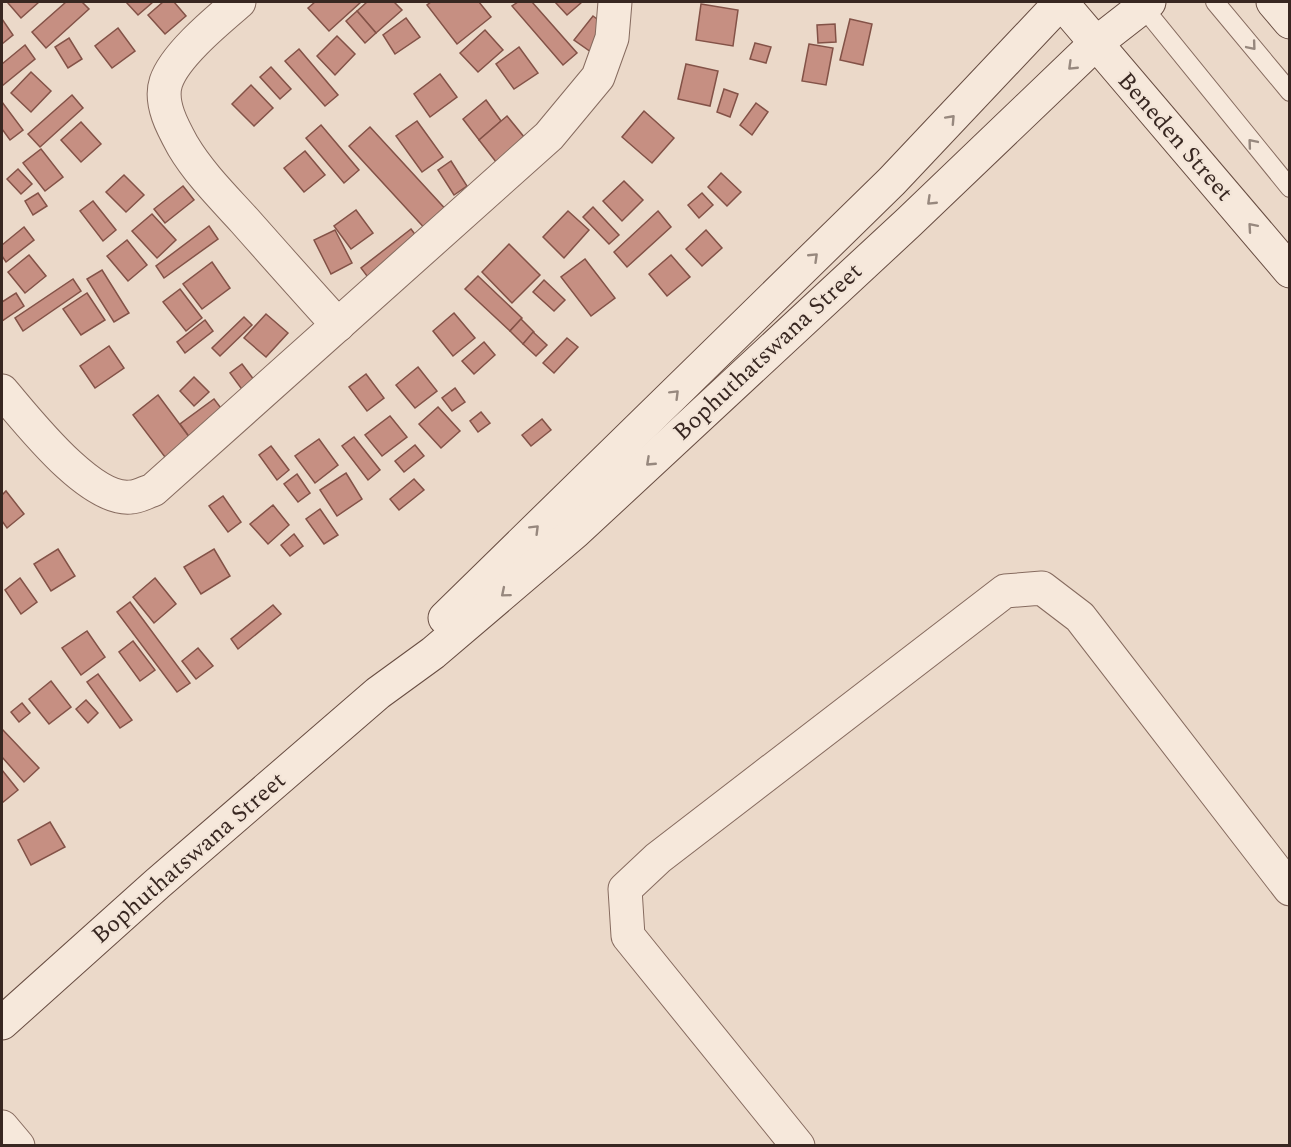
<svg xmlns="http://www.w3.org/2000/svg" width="1291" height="1147" font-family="Spectral,serif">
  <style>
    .building { fill: #c68f82; stroke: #835247; stroke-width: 1.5 }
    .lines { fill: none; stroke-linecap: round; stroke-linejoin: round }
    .lane-casing { stroke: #866b5f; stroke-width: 20 }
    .street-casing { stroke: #866b5f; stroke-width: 35 }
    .secondary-casing { stroke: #684d42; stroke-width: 35 }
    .lane { stroke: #f6e8db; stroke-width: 18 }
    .street { stroke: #f6e8db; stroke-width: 33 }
    .secondary { stroke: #f6e8db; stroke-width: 33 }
    .oneway { stroke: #97887e }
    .labels { text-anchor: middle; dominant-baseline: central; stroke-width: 4.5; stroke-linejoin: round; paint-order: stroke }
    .street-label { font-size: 24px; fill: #382721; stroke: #f3e5d8 }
  </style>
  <rect width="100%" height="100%" fill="#ebd9c9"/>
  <g class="building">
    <polygon points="9,2 39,2 21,18 8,3"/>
    <polygon points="66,2 82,2 89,9 46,48 32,32"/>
    <polygon points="126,2 153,2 138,15"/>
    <polygon points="163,2 174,2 186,16 165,34 148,15"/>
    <polygon points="315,2 361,2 329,31 308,8"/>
    <polygon points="367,2 394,2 402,10 376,33 357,11"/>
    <polygon points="431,2 479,2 491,17 457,44 427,5"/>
    <polygon points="518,2 532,2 577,53 563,65 512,6"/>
    <polygon points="555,2 582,2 567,15"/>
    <polygon points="701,4 738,10 733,46 696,40"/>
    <polygon points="357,11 376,33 365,43 346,21"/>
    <polygon points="593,16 609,28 591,52 574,40"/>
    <polygon points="406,18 420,37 395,54 383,35"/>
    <polygon points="2,19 13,35 2,44"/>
    <polygon points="850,19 872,24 863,65 840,60"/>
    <polygon points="835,24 836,42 818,43 817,25"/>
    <polygon points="118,28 135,51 112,68 95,46"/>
    <polygon points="485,30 503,50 478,72 460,53"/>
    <polygon points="337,36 355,54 335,75 317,56"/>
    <polygon points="69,38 82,59 68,68 55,47"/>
    <polygon points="755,43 771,47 766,63 750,59"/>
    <polygon points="809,44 833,48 826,85 802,81"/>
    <polygon points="25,45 35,59 2,86 2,64"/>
    <polygon points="519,47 538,73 514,89 496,64"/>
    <polygon points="299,49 338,95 325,106 285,61"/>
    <polygon points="686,64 718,71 710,106 678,99"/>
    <polygon points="271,67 291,89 280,99 260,77"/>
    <polygon points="31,72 51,91 31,112 11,93"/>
    <polygon points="440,74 457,97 430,117 414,94"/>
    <polygon points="251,85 273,108 254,126 232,104"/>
    <polygon points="724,89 738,94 730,117 717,112"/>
    <polygon points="72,95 83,108 40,147 28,134"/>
    <polygon points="486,100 501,121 479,140 463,119"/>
    <polygon points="2,102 23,130 10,140 2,129"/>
    <polygon points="756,103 768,112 752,135 740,125"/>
    <polygon points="644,111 674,138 652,163 622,137"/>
    <polygon points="507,116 529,143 500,167 479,140"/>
    <polygon points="417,121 443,157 422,172 396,136"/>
    <polygon points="81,122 101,144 81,162 61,140"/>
    <polygon points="321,125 359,170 344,183 306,138"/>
    <polygon points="370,127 450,214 429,233 349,146"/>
    <polygon points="41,149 63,177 45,191 23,163"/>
    <polygon points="305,151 325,175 304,192 284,168"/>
    <polygon points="451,161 467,186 454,195 438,170"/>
    <polygon points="18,169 32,184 21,194 7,179"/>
    <polygon points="721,173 741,192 727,206 708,187"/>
    <polygon points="124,175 144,195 126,212 106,192"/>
    <polygon points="624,181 643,200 622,221 603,201"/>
    <polygon points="183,186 194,200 165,223 154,209"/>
    <polygon points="38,193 47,206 33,215 25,201"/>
    <polygon points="702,193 713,205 699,218 688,205"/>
    <polygon points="93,201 116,230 103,241 80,211"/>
    <polygon points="593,207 619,235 609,244 583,217"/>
    <polygon points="356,210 373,233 351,249 334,226"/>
    <polygon points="568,211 589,230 564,258 543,237"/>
    <polygon points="658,211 671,227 627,267 614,252"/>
    <polygon points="152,214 176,240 157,258 132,231"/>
    <polygon points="209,226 218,239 164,278 156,266"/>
    <polygon points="24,227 34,240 6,262 2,256 2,245"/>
    <polygon points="411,229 423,245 373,284 361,268"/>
    <polygon points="335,230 352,263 331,274 314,240"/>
    <polygon points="706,230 722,248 702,266 686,249"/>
    <polygon points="127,240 147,265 128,281 107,256"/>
    <polygon points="509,244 540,275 512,303 482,272"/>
    <polygon points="29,255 46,276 25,293 8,272"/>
    <polygon points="671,255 690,277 667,296 649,274"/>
    <polygon points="585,259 615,298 591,316 561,277"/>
    <polygon points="212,262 230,288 202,309 183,284"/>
    <polygon points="102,270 129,313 114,322 87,279"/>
    <polygon points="478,276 522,318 510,331 465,289"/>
    <polygon points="73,279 81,291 23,331 15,318"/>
    <polygon points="544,280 565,300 554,311 533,292"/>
    <polygon points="180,289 202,318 186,331 163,302"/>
    <polygon points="16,293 24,306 2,321 2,302"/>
    <polygon points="87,293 105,320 81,335 63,309"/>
    <polygon points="454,313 475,338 453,356 433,331"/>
    <polygon points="266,314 288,333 266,357 244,338"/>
    <polygon points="244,317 252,325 220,356 212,348"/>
    <polygon points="521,319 534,332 523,344 510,331"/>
    <polygon points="205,320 213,331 185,353 177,342"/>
    <polygon points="533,332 547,345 536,356 523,344"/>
    <polygon points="567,338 578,347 554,373 543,363"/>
    <polygon points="484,342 495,355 474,374 462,361"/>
    <polygon points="109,346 124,368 95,388 80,366"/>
    <polygon points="242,364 261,389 249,399 230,373"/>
    <polygon points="418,367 437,391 415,408 396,385"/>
    <polygon points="366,374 384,398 367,411 349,387"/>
    <polygon points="194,377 209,392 194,406 180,391"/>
    <polygon points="455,388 465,402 452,411 442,398"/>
    <polygon points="158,395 193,442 168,461 133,415"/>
    <polygon points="214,399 227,416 193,442 180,424"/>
    <polygon points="438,407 460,431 441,448 419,424"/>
    <polygon points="481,412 490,423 478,432 470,421"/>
    <polygon points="390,416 407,437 382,456 365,435"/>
    <polygon points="542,419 551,430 531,446 522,435"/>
    <polygon points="354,437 380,470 368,480 342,446"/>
    <polygon points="319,439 338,465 315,483 295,456"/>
    <polygon points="415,445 424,456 404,472 395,461"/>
    <polygon points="271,446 289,470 277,480 259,455"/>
    <polygon points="346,473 362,499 337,516 320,490"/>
    <polygon points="297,474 310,493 298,502 284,484"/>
    <polygon points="414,479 424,490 399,510 390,499"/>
    <polygon points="6,491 24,514 7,528 2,521 2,495"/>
    <polygon points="223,496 241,522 228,532 209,506"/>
    <polygon points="273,505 289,525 268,544 250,524"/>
    <polygon points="320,509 338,535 324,544 306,519"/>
    <polygon points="294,534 303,546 290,556 281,545"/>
    <polygon points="58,549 75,576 51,591 34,564"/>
    <polygon points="214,549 230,576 201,594 184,567"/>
    <polygon points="20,578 37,602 21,614 5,590"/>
    <polygon points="155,578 176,604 154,623 133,597"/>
    <polygon points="130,602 190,683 177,692 117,612"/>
    <polygon points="273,605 281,614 238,649 231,639"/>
    <polygon points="87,631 105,657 81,675 62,648"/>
    <polygon points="133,641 155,670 140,681 119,652"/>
    <polygon points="198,648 213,666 196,679 182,661"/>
    <polygon points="98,674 132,720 120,728 87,682"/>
    <polygon points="51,681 71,707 49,724 29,699"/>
    <polygon points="86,700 98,713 88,723 76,709"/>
    <polygon points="22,703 30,713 19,722 11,712"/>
    <polygon points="2,729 39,768 24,782 2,757"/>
    <polygon points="2,770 18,790 2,803"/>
    <polygon points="50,822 65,847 31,865 18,840"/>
  </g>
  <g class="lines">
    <defs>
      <g id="lane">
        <polyline points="1139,2 1290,188"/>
        <polyline points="1215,2 1290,92"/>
      </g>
      <g id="street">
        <path d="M 239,2 C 218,20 175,55 166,82 C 159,103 173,128 183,146 C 199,173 223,197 244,220 C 275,255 306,290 338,325"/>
        <path d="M 2,391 C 27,420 90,502 131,497 C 138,497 146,492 153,490 L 549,136 L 598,77 L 612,38 L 615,2"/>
        <polyline points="2,1127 18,1146"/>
        <polyline points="798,1146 628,936 625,889 658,858 1005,591 1042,588 1080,617 1290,889"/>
      </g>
      <g id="secondary">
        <polyline points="1061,2 1290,271"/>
        <polyline points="1273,2 1290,22"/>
        <polyline points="445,618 892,181 1061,2"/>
        <polyline points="2,1023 157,884 378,693 433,653 575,532 909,222 1095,44 1149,2"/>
      </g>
    </defs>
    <use href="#lane" class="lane-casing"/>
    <use href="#street" class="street-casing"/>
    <use href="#secondary" class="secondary-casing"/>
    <use href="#lane" class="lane"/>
    <use href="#street" class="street"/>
    <use href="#secondary" class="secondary"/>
  </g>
  <defs><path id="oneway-chevron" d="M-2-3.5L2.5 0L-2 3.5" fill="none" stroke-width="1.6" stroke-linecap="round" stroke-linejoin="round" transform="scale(1.5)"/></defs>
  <g class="oneway">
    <use href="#oneway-chevron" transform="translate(1252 46) rotate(50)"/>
    <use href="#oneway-chevron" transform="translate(1072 66) rotate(136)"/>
    <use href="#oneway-chevron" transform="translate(951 119) rotate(-47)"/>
    <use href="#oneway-chevron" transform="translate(1252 143) rotate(-130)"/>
    <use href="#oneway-chevron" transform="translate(931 201) rotate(136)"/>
    <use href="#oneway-chevron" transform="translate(1252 227) rotate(-131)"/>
    <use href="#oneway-chevron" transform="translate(814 257) rotate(-44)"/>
    <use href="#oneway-chevron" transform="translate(675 394) rotate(-45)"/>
    <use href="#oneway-chevron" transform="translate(650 462) rotate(137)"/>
    <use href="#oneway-chevron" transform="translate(535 529) rotate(-45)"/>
    <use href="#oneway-chevron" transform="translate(505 593) rotate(140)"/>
  </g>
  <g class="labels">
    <g class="street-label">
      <text transform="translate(1175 137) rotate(49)">Beneden Street</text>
      <text transform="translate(768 352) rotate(-43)">Bophuthatswana Street</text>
      <text transform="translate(189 858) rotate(-41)">Bophuthatswana Street</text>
    </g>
  </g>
  <rect width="1291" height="1147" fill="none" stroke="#382721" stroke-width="6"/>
</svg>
